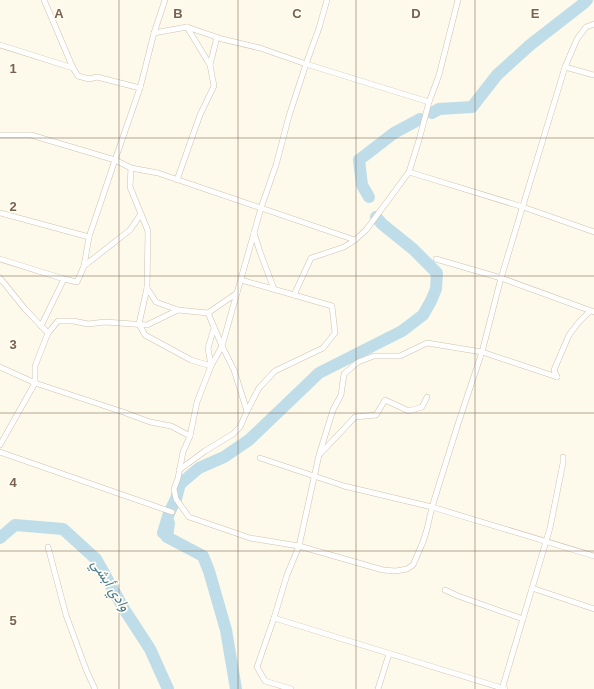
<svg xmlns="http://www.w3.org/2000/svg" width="594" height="689" font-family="Helvetica,Vazirmatn,sans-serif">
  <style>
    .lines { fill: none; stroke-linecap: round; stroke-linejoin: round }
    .river { stroke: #bedde9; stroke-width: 12 }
    .street-casing { stroke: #d1c2af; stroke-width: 6 }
    .street { stroke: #fff; stroke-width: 5 }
    .grid { fill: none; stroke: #7a624c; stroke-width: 1; stroke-opacity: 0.55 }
    .labels { text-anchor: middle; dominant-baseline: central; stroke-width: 3.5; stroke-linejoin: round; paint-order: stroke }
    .water-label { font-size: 14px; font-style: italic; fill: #45798e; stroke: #fffcf3 }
    .grid-label { font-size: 13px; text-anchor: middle; font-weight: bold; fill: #7a624c; stroke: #fffcf3; stroke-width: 3.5; stroke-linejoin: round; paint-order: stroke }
  </style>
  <rect width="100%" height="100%" fill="#fdf9eb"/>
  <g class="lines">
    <g class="river">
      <polyline points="432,113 439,109 472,107 497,75 530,45 584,3 587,0"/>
      <polyline points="369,197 362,185 359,160 394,133 420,119"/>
      <polyline points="169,523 167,537 203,556 209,571 226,630 236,689"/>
      <polyline points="163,533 169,513 176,499 180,484 199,468 224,457 249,440 319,373 402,331 423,315 431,301 436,289 437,273 413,249 382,224 376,217"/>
      <polyline points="0,538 15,525 63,529 96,559 124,609 150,649 168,689"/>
    </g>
    <defs>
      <g id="street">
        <polyline points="44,0 73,68 78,76 89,79 97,77 140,88"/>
        <polyline points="165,0 154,33 140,88 115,160 131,168 158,173 355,240"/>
        <polyline points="187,27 210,65"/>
        <polyline points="154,33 187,27 222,39 260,48 306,64 429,102 439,75 458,0"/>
        <polyline points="0,45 73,68"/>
        <polyline points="565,67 594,75"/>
        <polyline points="0,135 31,135 115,160 89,237 84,266 77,282 64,279 0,259"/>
        <polyline points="131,168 130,187 148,231 147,288 139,324 145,335 191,360 211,366 208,348 214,328"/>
        <polyline points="409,172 419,140 429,102"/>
        <polyline points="177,180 200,115 214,86 210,65 217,37"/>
        <polyline points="0,213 89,237"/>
        <polyline points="254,233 260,252 274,289"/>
        <polyline points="436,259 501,278 594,312"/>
        <polyline points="84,266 130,230 141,214"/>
        <polyline points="0,278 25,309 48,333"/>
        <polyline points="241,280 294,295 311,258 344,247 355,240 366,230 409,172 523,207 594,232"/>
        <polyline points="147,288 156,302 178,310"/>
        <polyline points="41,326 64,279"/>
        <polyline points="0,367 35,383 123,412 150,422 171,426 190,436 183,452 178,478 174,489 176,499 189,517 250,538 299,546 383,570 396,571 407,569 413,565 423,542 427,529 432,507 458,424 482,352 501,278 565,67 577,39 586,27 594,24"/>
        <polyline points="557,377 554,370 569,335 579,322 590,311"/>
        <polyline points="247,411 259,388 275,371 323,348 335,333 332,306 294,295"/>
        <polyline points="190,436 197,402 211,366 222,346 208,313"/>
        <polyline points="0,445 35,383 35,366 48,333 58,321 73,321 88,324 105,322 147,325 178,310 208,313 237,293"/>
        <polyline points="0,452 172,512"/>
        <polyline points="320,454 355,417 376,415 385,400 409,411 422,407 427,397"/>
        <polyline points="260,458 344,486 432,507 594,556"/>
        <polyline points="179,470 205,451 233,434 240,427 247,411 234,370 222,346 261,208 276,165 289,116 306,64 319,28 327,0"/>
        <polyline points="48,547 66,615 87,672 95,689"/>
        <polyline points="532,588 594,609"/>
        <polyline points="445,590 458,596 523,619"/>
        <polyline points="274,618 257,667 265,681 291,689"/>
        <polyline points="378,689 389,654"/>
        <polyline points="502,689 550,528 563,463 563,457"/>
        <polyline points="505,689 274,618 287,575 299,546 319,455 333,410 341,395 344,374 358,362 374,356 400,356 427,343 482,352 557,377"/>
      </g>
    </defs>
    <use href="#street" class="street-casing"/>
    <use href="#street" class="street"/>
  </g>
  <path class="grid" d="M 119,0 L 119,689M 238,0 L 238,689M 356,0 L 356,689M 475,0 L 475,689M 0,138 L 594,138M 0,276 L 594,276M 0,413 L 594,413M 0,551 L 594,551"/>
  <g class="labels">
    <g class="water-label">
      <text transform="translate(111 585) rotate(57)">وادي أبشي</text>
    </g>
  </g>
  <g class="grid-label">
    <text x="59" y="18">A</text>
    <text x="178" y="18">B</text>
    <text x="297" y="18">C</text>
    <text x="416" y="18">D</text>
    <text x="535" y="18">E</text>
    <text x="13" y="73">1</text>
    <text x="13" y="211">2</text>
    <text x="13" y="349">3</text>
    <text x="13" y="487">4</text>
    <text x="13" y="625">5</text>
  </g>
</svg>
